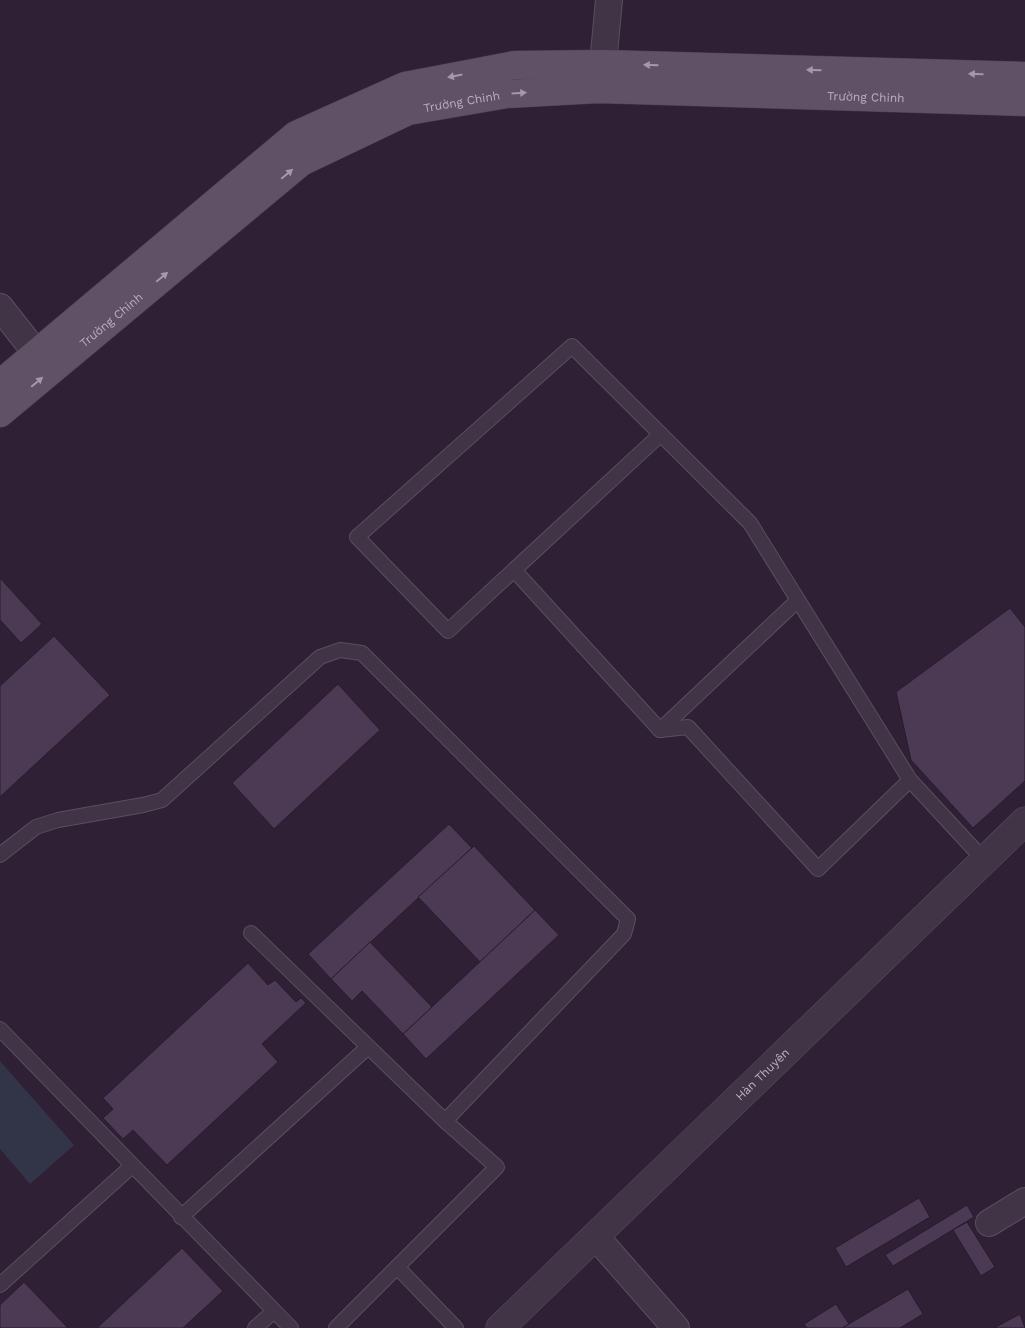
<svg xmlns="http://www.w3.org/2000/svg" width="1025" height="1328" font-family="'Work Sans',sans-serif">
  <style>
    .green { fill: #323448 }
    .building { fill: #4c3954; stroke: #281b2d }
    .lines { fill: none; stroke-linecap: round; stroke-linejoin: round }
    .service-casing { stroke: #5c4e62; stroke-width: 16 }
    .minor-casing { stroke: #5c4e62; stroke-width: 28 }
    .tertiary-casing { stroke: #5c4e62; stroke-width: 29 }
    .primary-casing { stroke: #4b3d50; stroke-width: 29 }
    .service { stroke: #413447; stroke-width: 14 }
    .minor { stroke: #413447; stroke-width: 26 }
    .tertiary { stroke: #413447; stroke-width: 28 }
    .primary { stroke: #615167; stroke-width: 28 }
    .oneway { fill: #a797ad }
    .labels { text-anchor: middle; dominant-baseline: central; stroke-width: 4.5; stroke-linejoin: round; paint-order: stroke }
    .street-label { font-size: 12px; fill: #beaec4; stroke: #26192b }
  </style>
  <rect width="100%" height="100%" fill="#2f2036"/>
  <polygon class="green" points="0,1061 74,1145 30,1184 0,1149"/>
  <g class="building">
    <polygon points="0,578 42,624 21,643 0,620"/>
    <polygon points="1010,608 1025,627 1025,781 973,828 911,760 896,692"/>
    <polygon points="54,636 110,695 0,797 0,686"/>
    <polygon points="338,684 380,730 274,829 232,783"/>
    <polygon points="449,824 472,848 331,979 308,954"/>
    <polygon points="474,846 535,910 480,962 418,897"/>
    <polygon points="535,910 559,935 426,1059 403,1034"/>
    <polygon points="370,942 432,1007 403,1034 362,991 352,1001 331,979"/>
    <polygon points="248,963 268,985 275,980 296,1002 301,998 306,1003 262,1044 278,1062 167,1165 133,1130 123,1139 103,1118 113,1109 103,1098"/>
    <polygon points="919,1198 930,1217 846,1267 835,1248"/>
    <polygon points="967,1205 974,1217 893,1266 885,1255"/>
    <polygon points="967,1222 995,1267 981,1276 953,1230"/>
    <polygon points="182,1248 223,1291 183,1328 97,1328"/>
    <polygon points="24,1282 68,1328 0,1328 0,1305"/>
    <polygon points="908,1289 923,1314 900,1328 842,1328"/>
    <polygon points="836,1304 849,1324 842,1328 807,1328 804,1324"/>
    <polygon points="1020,1314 1025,1328 994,1328"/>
  </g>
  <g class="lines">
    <defs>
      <g id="service">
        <polyline points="661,434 448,631 357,537 572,346 750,523 910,780 984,860"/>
        <polyline points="514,570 660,730 688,727 818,869 910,780"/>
        <polyline points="660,730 798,600"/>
        <polyline points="0,855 36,827 58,820 143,805 162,800 320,657 340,650 362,653 628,919 624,934 445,1121"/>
        <polyline points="251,933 445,1121 497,1167 336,1328"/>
        <polyline points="0,1029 291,1328"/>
        <polyline points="181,1217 368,1047"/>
        <polyline points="397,1267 456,1328"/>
        <polyline points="0,1285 132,1166"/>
        <polyline points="255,1328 273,1312"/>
      </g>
      <g id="minor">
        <polyline points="603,64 609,0"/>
        <polyline points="0,307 37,354"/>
        <polyline points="989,1223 1025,1201"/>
        <polyline points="596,1237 676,1328"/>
      </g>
      <g id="tertiary">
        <path id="s1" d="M 500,1328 L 1025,821"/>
      </g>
      <g id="primary">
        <polyline points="0,384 296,135 405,86 515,65 603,64 1025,76"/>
        <path id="s2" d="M 0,413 L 301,162 L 408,111 L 507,94 L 599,89 L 1025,102"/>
      </g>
    </defs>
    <use href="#service" class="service-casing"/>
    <use href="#minor" class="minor-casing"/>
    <use href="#tertiary" class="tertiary-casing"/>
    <use href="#primary" class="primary-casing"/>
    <use href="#service" class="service"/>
    <use href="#minor" class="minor"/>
    <use href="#tertiary" class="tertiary"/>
    <use href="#primary" class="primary"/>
  </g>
  <defs><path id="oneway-solid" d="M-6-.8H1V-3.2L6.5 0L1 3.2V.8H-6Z" transform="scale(1.25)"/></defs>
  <g class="oneway">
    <use href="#oneway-solid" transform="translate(651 65) rotate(-178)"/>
    <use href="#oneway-solid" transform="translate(814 70) rotate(-178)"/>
    <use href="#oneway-solid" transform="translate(976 74) rotate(-178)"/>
    <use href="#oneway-solid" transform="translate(455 76) rotate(169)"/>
    <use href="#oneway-solid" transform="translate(519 93) rotate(-3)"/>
    <use href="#oneway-solid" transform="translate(287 174) rotate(-40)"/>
    <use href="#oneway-solid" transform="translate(162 277) rotate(-40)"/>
    <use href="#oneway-solid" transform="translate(37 382) rotate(-40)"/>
  </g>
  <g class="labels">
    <g class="street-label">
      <text stroke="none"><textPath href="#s2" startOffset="970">Trường Chinh</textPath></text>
      <text stroke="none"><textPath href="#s2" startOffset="565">Trường Chinh</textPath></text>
      <text stroke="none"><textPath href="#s2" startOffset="145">Trường Chinh</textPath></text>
      <text stroke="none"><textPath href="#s1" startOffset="365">Hàn Thuyên</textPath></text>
    </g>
  </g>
</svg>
